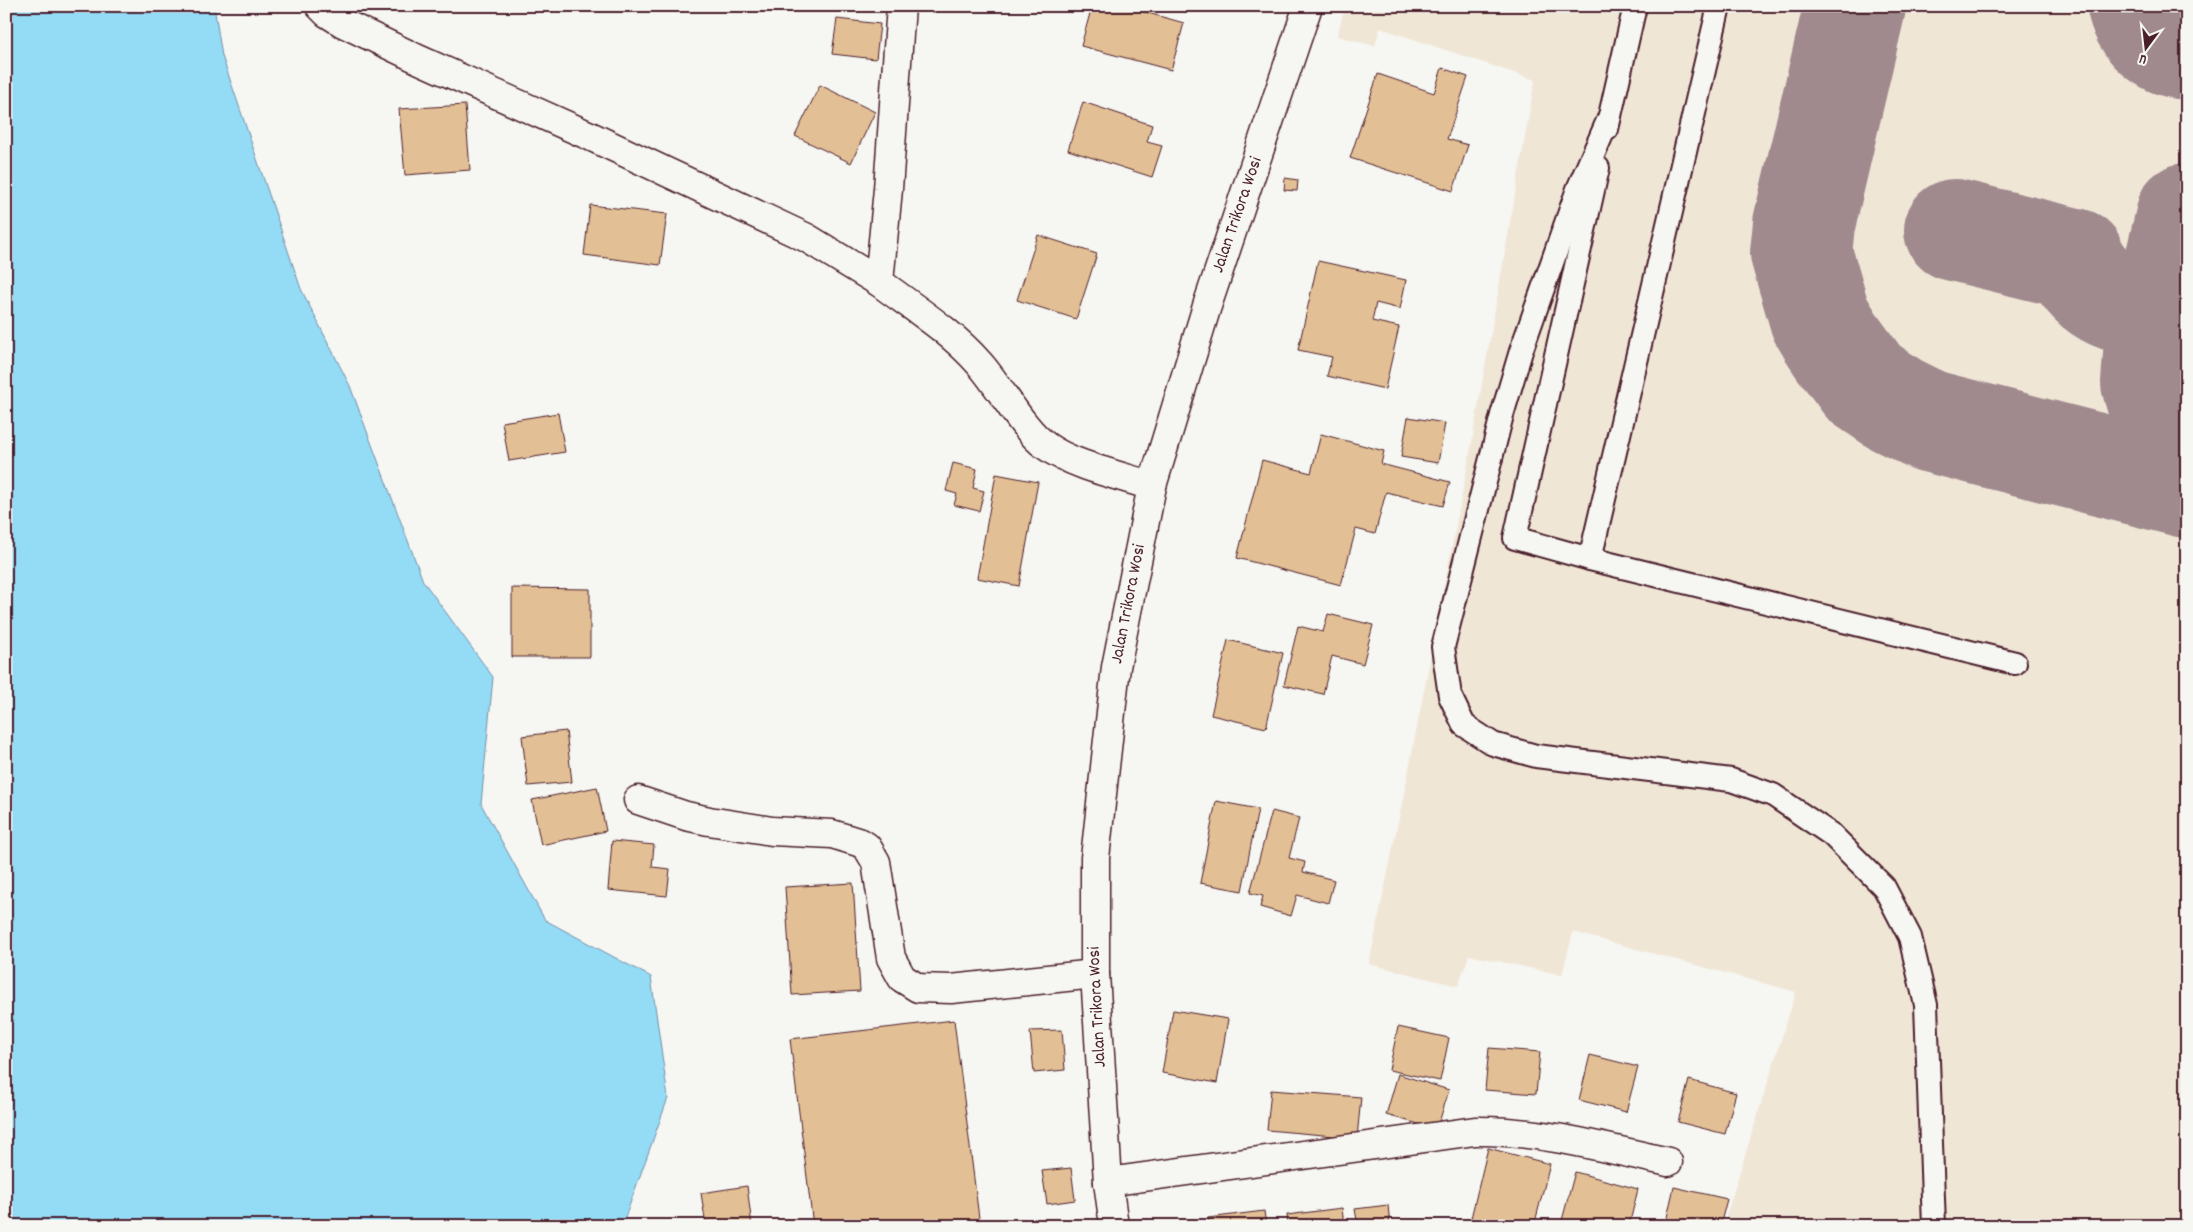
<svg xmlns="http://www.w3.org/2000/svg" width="2193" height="1232" font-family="Dekko,sans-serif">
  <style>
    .built { fill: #f0e6d6 }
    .water { fill: #94dbf6; stroke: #7690a5 }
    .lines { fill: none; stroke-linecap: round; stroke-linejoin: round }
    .stream { stroke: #7690a5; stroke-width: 11 }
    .taxiway { stroke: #a08a8e; stroke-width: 102 }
    .building { fill: #e2bf94; stroke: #4a1f2b }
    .service-casing { stroke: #4a1f2b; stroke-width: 26 }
    .minor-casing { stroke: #4a1f2b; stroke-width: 31 }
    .tertiary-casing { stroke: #4a1f2b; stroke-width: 31 }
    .service { stroke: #f6f6f2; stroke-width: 22 }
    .minor { stroke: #f6f6f2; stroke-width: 28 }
    .tertiary { stroke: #f6f6f2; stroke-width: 28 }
    .labels { text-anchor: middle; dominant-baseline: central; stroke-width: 4; stroke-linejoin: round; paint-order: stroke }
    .street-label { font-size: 18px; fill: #4a1f2b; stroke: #f6f6f2 }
  </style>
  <rect width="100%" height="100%" fill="#f6f6f2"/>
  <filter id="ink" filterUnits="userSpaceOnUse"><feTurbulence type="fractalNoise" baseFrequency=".02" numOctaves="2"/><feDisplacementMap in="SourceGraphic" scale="10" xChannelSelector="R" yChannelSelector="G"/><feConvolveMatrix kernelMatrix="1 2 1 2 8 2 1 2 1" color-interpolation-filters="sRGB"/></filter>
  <g filter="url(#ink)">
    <polygon class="built" points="1345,6 2187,6 2187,1226 1723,1226 1796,992 1573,932 1562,975 1469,955 1458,986 1369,964 1407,779 1470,453 1535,80 1380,28 1375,46 1337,36"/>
    <polygon class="water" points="6,6 214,6 222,56 301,289 350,386 423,581 493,677 481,804 545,920 651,977 668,1098 622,1226 6,1226"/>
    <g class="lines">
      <polyline class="stream" points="2185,1226 2187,1219"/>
      <g class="taxiway">
        <polyline points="1855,6 1804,224 1801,253 1820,318 1837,346 1864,383 1895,404 1929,421 2187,487"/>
        <path d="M 2138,6 C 2144,29 2163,47 2187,49"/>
        <polyline points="2187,214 2154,355 2152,383 2160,411 2177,443 2187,455"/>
        <path d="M 1955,230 L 2074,259 C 2091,296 2128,314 2167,300"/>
      </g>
    </g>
    <g class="building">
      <polygon points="1092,6 1123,6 1184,23 1171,70 1081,46"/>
      <polygon points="837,19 880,24 876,59 832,54"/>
      <polygon points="1442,68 1468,77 1447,139 1468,145 1453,191 1350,158 1378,74 1434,93"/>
      <polygon points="820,85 875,112 851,163 795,136"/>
      <polygon points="1083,102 1152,125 1147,142 1162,146 1152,177 1068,150"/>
      <polygon points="465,105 470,170 405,175 399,109"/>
      <polygon points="1285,178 1298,180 1297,191 1284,190"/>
      <polygon points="590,205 667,214 660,265 584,255"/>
      <polygon points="1038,235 1097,254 1076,319 1017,300"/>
      <polygon points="1318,261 1406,280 1400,309 1376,303 1372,321 1399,327 1385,389 1327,376 1332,357 1298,350"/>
      <polygon points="558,413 565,452 509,461 502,422"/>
      <polygon points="1408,417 1445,423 1438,463 1401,457"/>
      <polygon points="1321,434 1384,451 1381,464 1450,482 1443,506 1386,492 1375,534 1356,529 1341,585 1237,558 1262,460 1311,473"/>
      <polygon points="953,463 977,469 973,488 984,491 979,511 954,505 957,494 946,491"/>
      <polygon points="996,474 1038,482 1019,586 977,578"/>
      <polygon points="512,588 590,589 590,657 512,657"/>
      <polygon points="1328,614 1373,625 1363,664 1332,656 1323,694 1284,685 1298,626 1323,632"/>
      <polygon points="1228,640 1283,653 1266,728 1211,715"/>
      <polygon points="566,731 572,782 528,786 522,736"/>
      <polygon points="597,787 606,831 541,845 532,800"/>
      <polygon points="1216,801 1258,809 1242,891 1200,883"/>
      <polygon points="1272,811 1299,818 1289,858 1305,862 1303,872 1334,880 1328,903 1297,895 1291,916 1260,907 1263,896 1250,893"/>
      <polygon points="612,841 654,845 652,867 670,869 667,896 608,890"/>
      <polygon points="853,883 860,991 792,995 785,887"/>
      <polygon points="1173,1010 1228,1019 1217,1083 1162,1073"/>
      <polygon points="954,1020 980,1226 813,1226 790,1039"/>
      <polygon points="1398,1027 1449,1038 1440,1081 1389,1070"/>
      <polygon points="1062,1030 1065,1070 1034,1073 1030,1031"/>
      <polygon points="1489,1048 1540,1052 1536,1094 1485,1090"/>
      <polygon points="1590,1055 1638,1067 1626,1112 1579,1100"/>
      <polygon points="1398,1074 1449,1090 1437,1129 1386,1115"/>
      <polygon points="1689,1080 1736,1093 1725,1134 1678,1122"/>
      <polygon points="1271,1090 1361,1097 1357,1138 1267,1130"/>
      <polygon points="1488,1148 1550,1164 1534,1226 1501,1226 1471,1218"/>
      <polygon points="1071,1168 1075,1200 1047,1204 1042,1171"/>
      <polygon points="1575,1172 1638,1189 1629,1226 1561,1224"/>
      <polygon points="747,1186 752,1226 706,1226 701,1193"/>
      <polygon points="1674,1187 1727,1199 1720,1226 1665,1226"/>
      <polygon points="1388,1205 1390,1226 1358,1226 1355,1209"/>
      <polygon points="1342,1208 1344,1226 1288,1226 1287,1215"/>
      <polygon points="1264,1211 1266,1226 1209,1226 1208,1218"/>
    </g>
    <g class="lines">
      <defs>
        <g id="service">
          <polyline points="1719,6 1590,559 2015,663"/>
          <polyline points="1610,116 1578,189 1521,351 1502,415 1443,647 1450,696 1464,725 1493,744 1536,756 1731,780 1773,795 1832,835 1884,887 1910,937 1926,1005 1934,1226"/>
          <polyline points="1607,129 1635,6"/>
          <polyline points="1590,559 1515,538 1598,168"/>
        </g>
        <g id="minor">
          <polyline points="320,6 327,13 343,23 420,60 590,136 807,238 879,282"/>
          <path d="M 901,6 L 888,189 L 879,282 C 912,307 951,331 979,363 C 1001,387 1021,428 1046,446 C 1072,465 1121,476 1152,486"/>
          <polyline points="638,800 686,816 709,821 772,831 832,834 861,843 867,847 876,862 891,958 902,978 918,988 951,989 1095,974"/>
          <path d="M 1108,1182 L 1475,1131 C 1540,1130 1605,1148 1668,1162"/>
        </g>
        <polyline id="tertiary" points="1114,1226 1108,1182 1095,974 1095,858 1116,667 1152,486 1207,306 1308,6"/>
      </defs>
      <use href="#service" class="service-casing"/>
      <use href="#minor" class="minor-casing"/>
      <use href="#tertiary" class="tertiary-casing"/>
      <use href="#service" class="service"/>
      <use href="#minor" class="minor"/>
      <use href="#tertiary" class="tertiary"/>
    </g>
  </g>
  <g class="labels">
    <g class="street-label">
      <text transform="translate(1238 215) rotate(-71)">Jalan Trikora Wosi</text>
      <text transform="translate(1129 604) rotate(-79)">Jalan Trikora Wosi</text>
      <text transform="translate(1098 1007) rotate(-93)">Jalan Trikora Wosi</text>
    </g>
  </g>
  <rect width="2193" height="1232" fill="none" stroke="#f6f6f2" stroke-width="25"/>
  <rect x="12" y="12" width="2168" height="1207" fill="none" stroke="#4a1f2b" stroke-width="2" filter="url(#ink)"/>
  <g transform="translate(2146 48) rotate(195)" stroke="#f6f6f2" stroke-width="4" paint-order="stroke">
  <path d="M0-4L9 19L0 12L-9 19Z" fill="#4a1f2b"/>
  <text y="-8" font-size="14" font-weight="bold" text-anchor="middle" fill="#4a1f2b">U</text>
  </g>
</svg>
